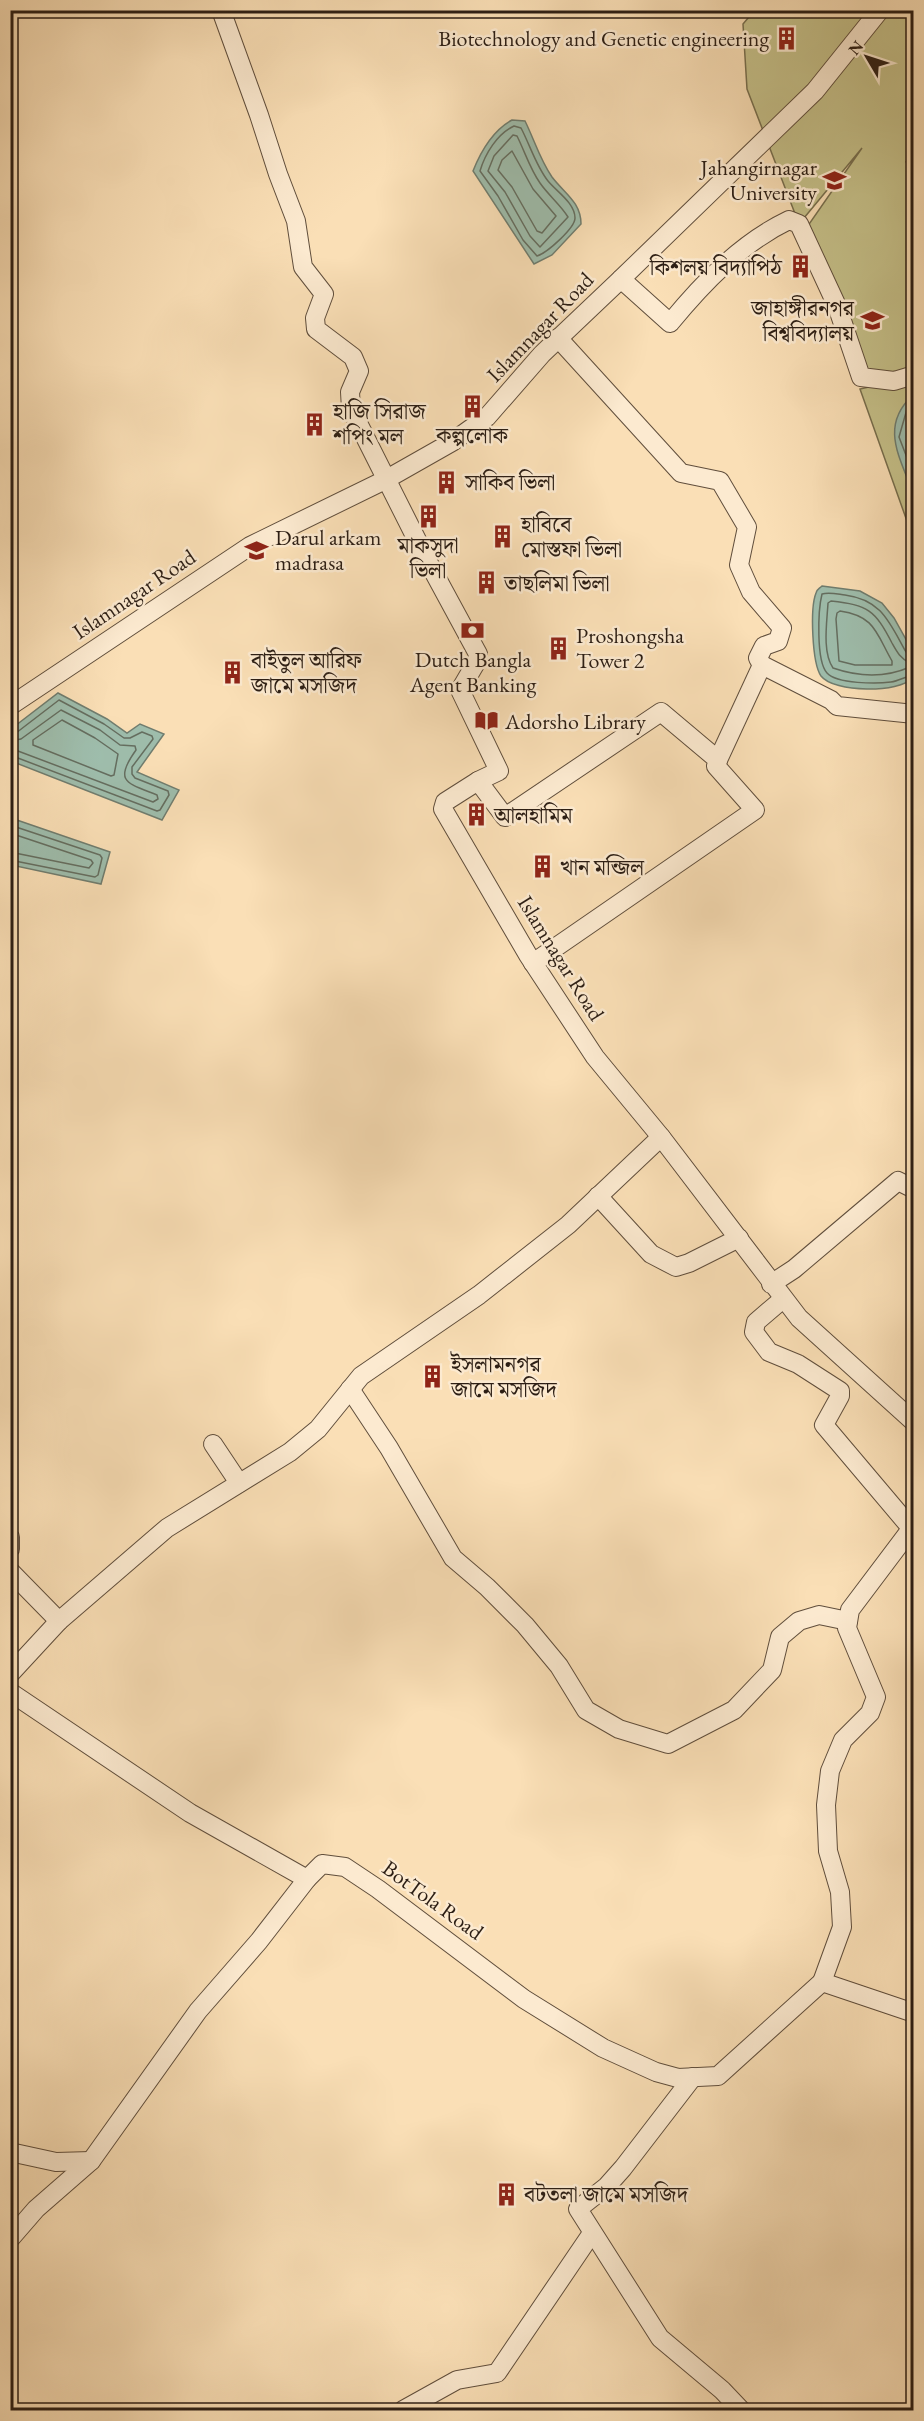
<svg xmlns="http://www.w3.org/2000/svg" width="924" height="2421" font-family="'EB Garamond','Noto Serif Bengali',serif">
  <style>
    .green { fill: #c5c089; stroke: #786f4e; stroke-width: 1.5 }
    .water { fill: #9ebdac; stroke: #707d6f; stroke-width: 1.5 }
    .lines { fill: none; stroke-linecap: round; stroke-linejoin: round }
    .shore { stroke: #656e60; stroke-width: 1.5 }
    .minor-casing { stroke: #604e3c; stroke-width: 20 }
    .minor { stroke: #fcead0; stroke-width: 18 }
    .labels { text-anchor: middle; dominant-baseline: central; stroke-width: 5; stroke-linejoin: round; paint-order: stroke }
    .poi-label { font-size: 22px; fill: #2c1e14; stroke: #fcead0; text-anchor: start }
    .street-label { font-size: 22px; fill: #2c1e14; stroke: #fcead0 }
  </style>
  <rect width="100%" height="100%" fill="#fadfb6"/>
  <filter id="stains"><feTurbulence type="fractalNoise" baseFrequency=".00333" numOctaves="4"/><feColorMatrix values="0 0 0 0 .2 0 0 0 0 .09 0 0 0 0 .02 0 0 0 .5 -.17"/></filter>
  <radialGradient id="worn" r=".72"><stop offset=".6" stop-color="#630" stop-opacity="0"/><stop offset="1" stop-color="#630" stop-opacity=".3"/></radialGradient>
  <polygon class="green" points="754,11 913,11 913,151 906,162 914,170 913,538 860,389 891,382 861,377 807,227 862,148 799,224 747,89 743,24"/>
  <g class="water">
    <path d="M 512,120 L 525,121 C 534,139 540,160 552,177 C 564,193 581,202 581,224 L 552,255 L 534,264 L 473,171 C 481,151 492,131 512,120 Z"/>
    <path d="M 913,395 L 913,493 C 900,457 879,426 913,395 Z"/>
    <path d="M 822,586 L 860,591 L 882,603 L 894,618 L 913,652 L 913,678 C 899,693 834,693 821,676 C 812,663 810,608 816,593 C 817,589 819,589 822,586 Z"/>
    <polygon points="58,693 107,719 127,733 140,724 164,734 137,772 179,790 162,820 11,761 11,729"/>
    <polygon points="11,818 110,852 101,884 11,865"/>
  </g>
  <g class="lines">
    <g class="shore">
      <path d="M 514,126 L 521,128 C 530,145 536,166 548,181 C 557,192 575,203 575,218 C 575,228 547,253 537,256 L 523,240 L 498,196 L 480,171 C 485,154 497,134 514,126 Z"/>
      <path d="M 513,135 L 517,136 C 525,152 530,169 540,183 C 549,196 560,204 568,217 L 540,247 L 530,236 L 505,192 L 488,171 L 494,156 Z"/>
      <polygon points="512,151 533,189 556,216 542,233 537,231 512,187 498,170 502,160"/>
      <polyline points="914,403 907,409 899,437 914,476"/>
      <path d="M 831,601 C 868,605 875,610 892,643 C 897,652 900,658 910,663 L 910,667 C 885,678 859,677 833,668 C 822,652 827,622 828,603 Z"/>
      <path d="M 840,611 C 875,616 876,633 892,661 L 892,665 L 855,665 L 839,661 L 836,619 L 837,613 Z"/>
      <path d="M 914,655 L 906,652 C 889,622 882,600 845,595 C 837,594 829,592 822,594 C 818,610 816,661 827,673 C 837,684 877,684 891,682 C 899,681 906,676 914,675"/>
      <polygon points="62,720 95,738 118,754 114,775 111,776 33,745 33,740"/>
      <polyline points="10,734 16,733 59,700 104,724 124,738 130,738 142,732 152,736 153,739 132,767 132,774 135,778 168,791 169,795 160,810 157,811 10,755"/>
      <path d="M 10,741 L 21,739 L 61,710 L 100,730 L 120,745 L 135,746 L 136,750 C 113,782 127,783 157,795 L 158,799 L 153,802 L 10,748"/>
      <polyline points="10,825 100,855 102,858 98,875 95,877 10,860"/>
      <polyline points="10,833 91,860 93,863 89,868 10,852"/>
    </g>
    <defs>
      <g id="minor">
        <polyline points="221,10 259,115 278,174 296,221 303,267 324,294 315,318 316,329 353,357 359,371 350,392 351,409 426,558 478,654 477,661 460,690 499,771 478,781 445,802 443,809 528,955 595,1057 661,1137 799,1318 914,1422"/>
        <polyline points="621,279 815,91 880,10"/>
        <polyline points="558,338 681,473 720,481 747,527 739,565 751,592 782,628 778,641 764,646 758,658 762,665 831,700 837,706 914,714"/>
        <path d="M 10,706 L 250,546 L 385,480 L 452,442 L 487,417 L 542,354 L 621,279 L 670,323 C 703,283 741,243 789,220 L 799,224 L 837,306 L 861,377 L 894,381 L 914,375"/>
        <polyline points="718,760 762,665"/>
        <polyline points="478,781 505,817 661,712 718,760 716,766 755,810 533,963"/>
        <polyline points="598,1196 651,1254 676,1267 689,1263 739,1238"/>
        <polyline points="771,1284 794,1269 898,1181 914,1189"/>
        <polyline points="783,1299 756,1322 754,1332 769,1352 798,1364 840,1391 840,1396 824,1425 911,1528"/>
        <polyline points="350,1389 389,1448 453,1558 487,1587 525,1625 559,1666 586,1710 619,1729 668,1744 734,1710 772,1670 780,1637 799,1621 819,1615 848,1621"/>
        <polyline points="213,1444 239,1483"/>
        <polyline points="10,1537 10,1549"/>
        <polyline points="10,1571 59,1621"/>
        <polyline points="10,1674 59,1621 167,1528 290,1452 318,1429 361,1376 479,1295 568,1225 661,1137"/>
        <polyline points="10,1692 190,1813 307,1879 322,1864 345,1867 378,1889 524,1999 603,2048 656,2072 678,2078 718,2076 822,1982"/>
        <polyline points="822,1982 842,1927 840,1892 828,1851 826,1805 830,1771 843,1740 870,1713 876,1697 847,1628 850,1610 914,1525"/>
        <polyline points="822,1982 914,2013"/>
        <polyline points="693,2077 623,2168 607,2186 578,2209 660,2338 722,2390 741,2410"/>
        <polyline points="10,2152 56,2162 91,2161"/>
        <polyline points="10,2239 36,2209 91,2161 198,2011 259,1941 307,1879"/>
        <polyline points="403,2410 457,2380 497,2373 592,2233"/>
      </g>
    </defs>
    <use href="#minor" class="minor-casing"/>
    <use href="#minor" class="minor"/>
  </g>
  <defs>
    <symbol id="building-bare" viewBox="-9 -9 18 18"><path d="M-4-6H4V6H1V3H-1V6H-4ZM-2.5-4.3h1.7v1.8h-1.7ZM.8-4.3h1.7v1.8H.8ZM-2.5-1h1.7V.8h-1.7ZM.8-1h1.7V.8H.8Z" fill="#8f2418" stroke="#fcead0" stroke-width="2.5" paint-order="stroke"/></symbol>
    <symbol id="university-bare" viewBox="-9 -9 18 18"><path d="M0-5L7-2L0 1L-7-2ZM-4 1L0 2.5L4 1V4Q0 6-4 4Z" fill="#8f2418" stroke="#fcead0" stroke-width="2.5" paint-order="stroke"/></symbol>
    <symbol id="school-bare" viewBox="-9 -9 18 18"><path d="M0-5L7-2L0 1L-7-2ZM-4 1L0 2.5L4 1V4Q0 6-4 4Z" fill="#8f2418" stroke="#fcead0" stroke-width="2.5" paint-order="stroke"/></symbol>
    <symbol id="bank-bare" viewBox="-9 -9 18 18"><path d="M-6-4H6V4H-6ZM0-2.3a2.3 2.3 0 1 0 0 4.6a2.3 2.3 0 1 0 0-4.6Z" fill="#8f2418" stroke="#fcead0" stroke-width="2.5" paint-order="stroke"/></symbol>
    <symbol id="library-bare" viewBox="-9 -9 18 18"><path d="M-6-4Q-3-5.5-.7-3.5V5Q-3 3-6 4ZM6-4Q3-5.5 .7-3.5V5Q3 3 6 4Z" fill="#8f2418" stroke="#fcead0" stroke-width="2.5" paint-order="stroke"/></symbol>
  </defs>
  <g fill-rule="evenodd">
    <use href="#building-bare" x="770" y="22" width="33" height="33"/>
    <use href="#university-bare" x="818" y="164" width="33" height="33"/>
    <use href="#building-bare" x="784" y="250" width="33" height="33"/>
    <use href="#university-bare" x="856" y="304" width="33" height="33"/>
    <use href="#building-bare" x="456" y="390" width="33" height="33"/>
    <use href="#building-bare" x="298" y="408" width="33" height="33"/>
    <use href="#building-bare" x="430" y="466" width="33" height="33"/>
    <use href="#building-bare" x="412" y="500" width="33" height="33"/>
    <use href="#building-bare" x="486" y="520" width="33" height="33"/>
    <use href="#school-bare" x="240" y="534" width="33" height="33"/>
    <use href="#building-bare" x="470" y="566" width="33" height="33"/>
    <use href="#bank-bare" x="456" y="614" width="33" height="33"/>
    <use href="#building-bare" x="542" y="632" width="33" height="33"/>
    <use href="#building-bare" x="216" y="656" width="33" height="33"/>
    <use href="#library-bare" x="470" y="704" width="33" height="33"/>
    <use href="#building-bare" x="460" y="798" width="33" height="33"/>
    <use href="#building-bare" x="526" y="850" width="33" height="33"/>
    <use href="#building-bare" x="416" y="1360" width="33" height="33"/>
    <use href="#building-bare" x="490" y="2178" width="33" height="33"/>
  </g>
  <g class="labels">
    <g class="poi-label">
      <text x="769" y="38" text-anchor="end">Biotechnology and Genetic engineering</text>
      <text x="817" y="167" text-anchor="end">Jahangirnagar<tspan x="817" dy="25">University</tspan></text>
      <text x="782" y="267" text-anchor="end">কিশলয় বিদ্যাপিঠ</text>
      <text x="854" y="308" text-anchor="end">জাহাঙ্গীরনগর<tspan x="854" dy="25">বিশ্ববিদ্যালয়</tspan></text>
      <text x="333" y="411">হাজি সিরাজ<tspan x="333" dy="25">শপিং মল</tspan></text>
      <text x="472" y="435" text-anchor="middle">কল্পলোক</text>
      <text x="465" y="482">সাকিব ভিলা</text>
      <text x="521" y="524">হাবিবে<tspan x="521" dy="25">মোস্তফা ভিলা</tspan></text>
      <text x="275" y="537">Darul arkam<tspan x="275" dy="25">madrasa</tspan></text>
      <text x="428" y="545" text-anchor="middle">মাকসুদা<tspan x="428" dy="25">ভিলা</tspan></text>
      <text x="504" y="583">তাছলিমা ভিলা</text>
      <text x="576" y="635">Proshongsha<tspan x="576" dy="25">Tower 2</tspan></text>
      <text x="473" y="659" text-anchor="middle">Dutch Bangla<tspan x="473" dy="25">Agent Banking</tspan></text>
      <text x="251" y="660">বাইতুল আরিফ<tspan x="251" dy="25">জামে মসজিদ</tspan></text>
      <text x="505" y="721">Adorsho Library</text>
      <text x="494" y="815">আলহামিম</text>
      <text x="560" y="867">খান মন্জিল</text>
      <text x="451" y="1364">ইসলামনগর<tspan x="451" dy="25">জামে মসজিদ</tspan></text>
      <text x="524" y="2194">বটতলা জামে মসজিদ</text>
    </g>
    <g class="street-label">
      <text transform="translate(540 327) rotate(-46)">Islamnagar Road</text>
      <text transform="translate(134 594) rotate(-34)">Islamnagar Road</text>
      <text transform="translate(561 958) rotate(58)">Islamnagar Road</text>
      <text transform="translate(433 1900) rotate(36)">BotTola Road</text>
    </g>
  </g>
  <rect width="924" height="2421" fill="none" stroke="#fadfb6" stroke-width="36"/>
  <rect x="12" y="12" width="900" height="2397" fill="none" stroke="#2c1e14" stroke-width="3"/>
  <rect x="18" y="18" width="888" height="2385" fill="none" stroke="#2c1e14" stroke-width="1.5"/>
  <g transform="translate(867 57) rotate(309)" stroke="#fcead0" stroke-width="4.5" paint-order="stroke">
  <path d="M0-4.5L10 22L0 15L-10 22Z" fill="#2c1e14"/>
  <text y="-9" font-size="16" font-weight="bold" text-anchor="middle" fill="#2c1e14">N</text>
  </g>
  <rect width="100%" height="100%" filter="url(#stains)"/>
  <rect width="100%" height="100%" fill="url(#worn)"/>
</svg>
